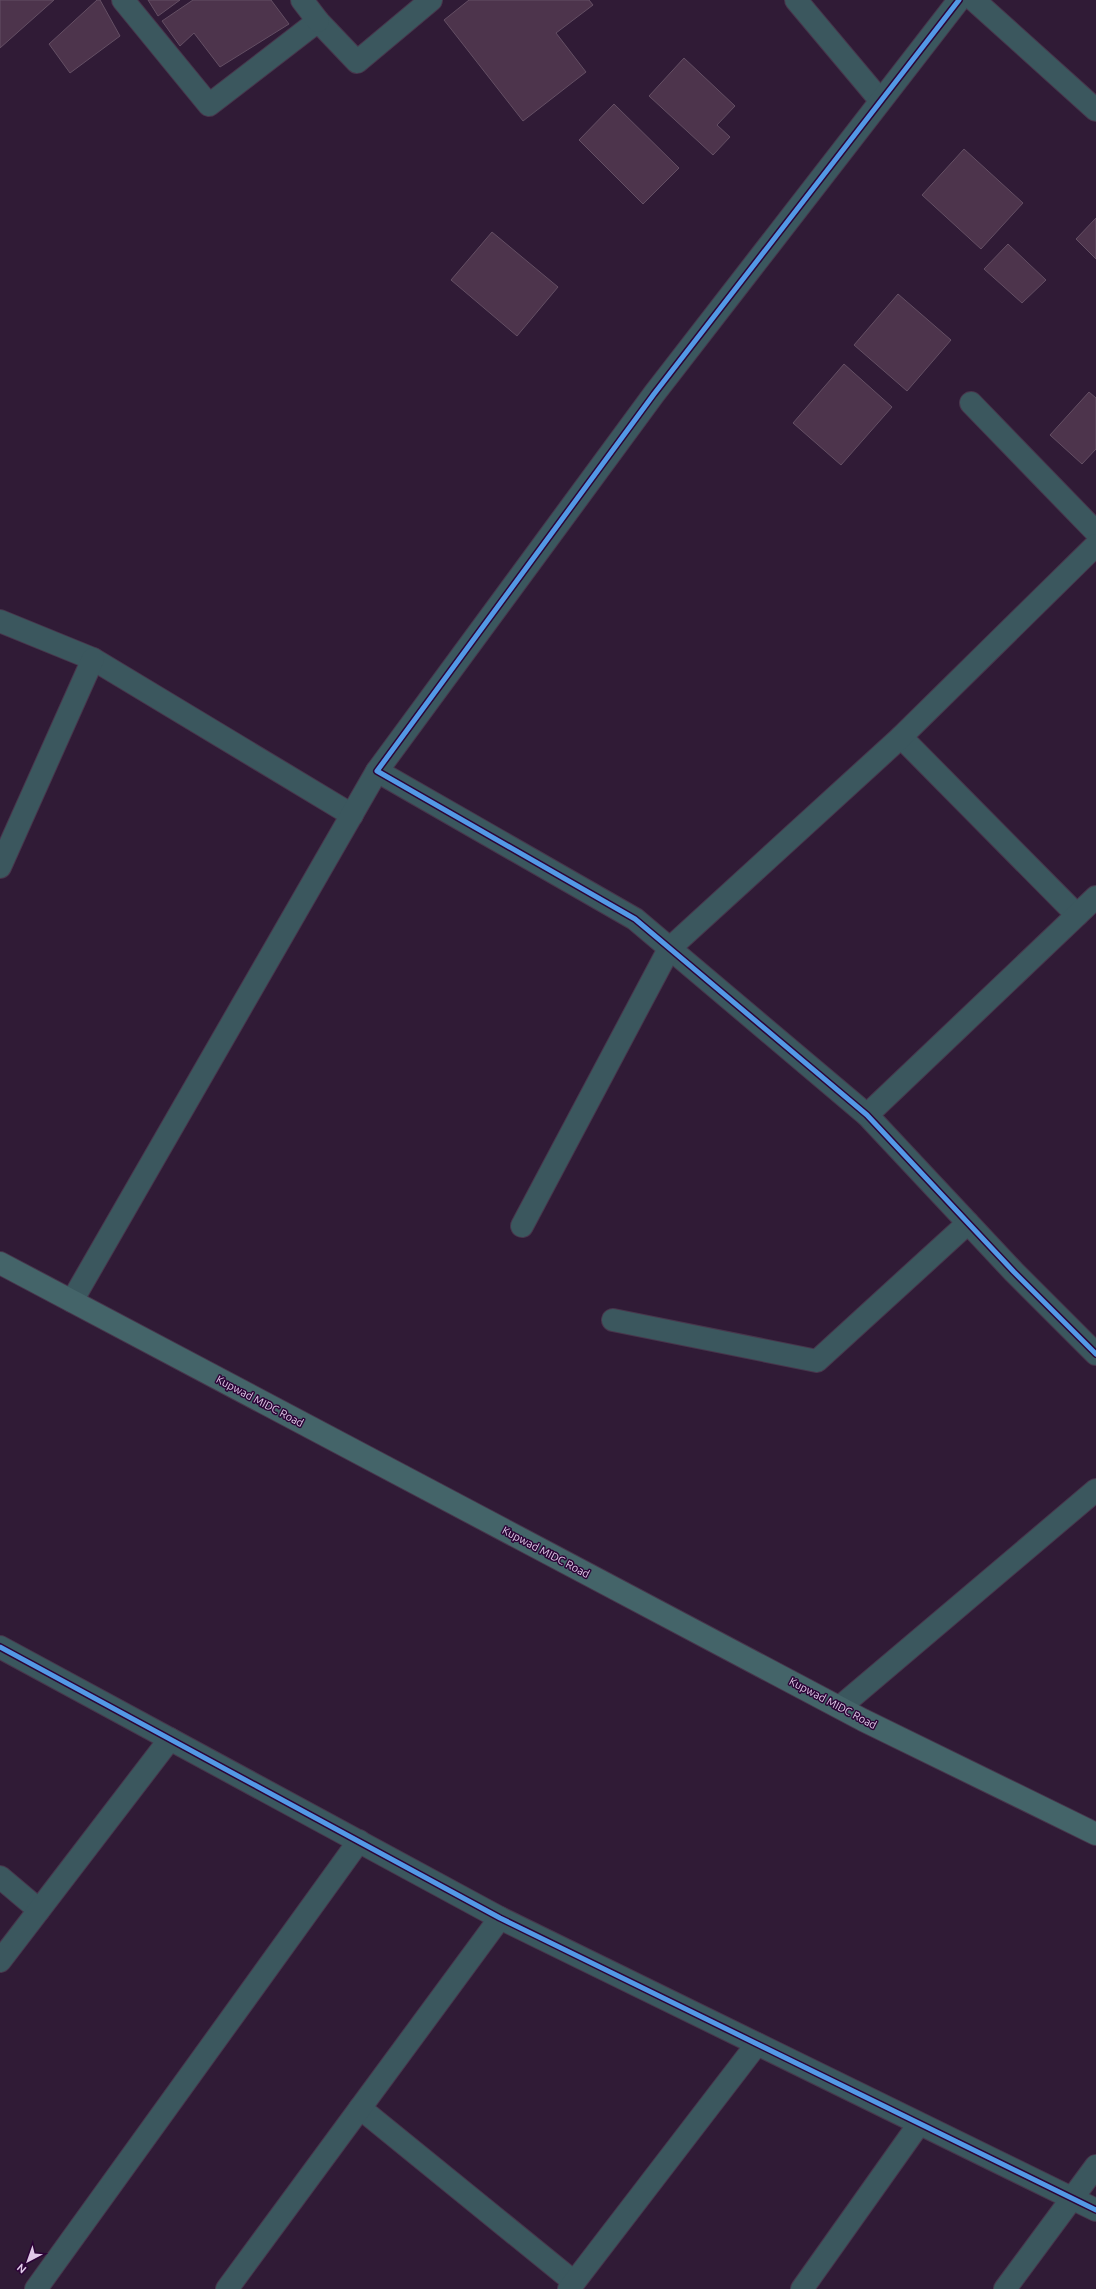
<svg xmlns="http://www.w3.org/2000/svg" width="1096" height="2289" font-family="Ubuntu,sans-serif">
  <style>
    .building { fill: #4d344c; stroke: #644f64 }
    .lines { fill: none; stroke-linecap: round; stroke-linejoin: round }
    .minor-casing { stroke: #47364c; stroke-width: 24 }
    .primary-casing { stroke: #47364c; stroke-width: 24 }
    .minor { stroke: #3b575e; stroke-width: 22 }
    .primary { stroke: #446469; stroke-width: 22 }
    .cycleway-casing { stroke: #2c0437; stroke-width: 8 }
    .cycleway { stroke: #5399e6; stroke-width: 5 }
    .labels { text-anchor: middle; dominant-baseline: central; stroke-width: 3; stroke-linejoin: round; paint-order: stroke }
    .street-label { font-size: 11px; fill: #e0c9e8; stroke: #2c0437 }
  </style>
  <rect width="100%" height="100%" fill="#301b36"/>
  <g class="building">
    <polygon points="0,0 54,0 0,48"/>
    <polygon points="97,0 100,0 120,36 70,73 49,44"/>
    <polygon points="148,0 180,0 158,16"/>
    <polygon points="193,0 271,0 289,24 220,67 194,33 180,46 162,21"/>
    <polygon points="469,0 589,0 593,5 556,33 586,72 523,121 444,20"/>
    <polygon points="684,58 735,106 717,125 730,137 713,155 649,96"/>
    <polygon points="614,104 679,168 643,204 579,140"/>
    <polygon points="964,149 1023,203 981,249 922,195"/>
    <polygon points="1096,218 1096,259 1076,239"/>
    <polygon points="492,232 558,287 517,336 451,280"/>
    <polygon points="1008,244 1046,280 1022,303 984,269"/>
    <polygon points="898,294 951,340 907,391 854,345"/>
    <polygon points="844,364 892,407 841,465 793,423"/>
    <polygon points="1089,392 1096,398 1096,449 1082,464 1050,435"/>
  </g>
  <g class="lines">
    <defs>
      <g id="minor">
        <polyline points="123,0 209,105 318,21 357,62 431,0"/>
        <polyline points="302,0 318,21"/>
        <polyline points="796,0 880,100"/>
        <polyline points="959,0 654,394 377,771 635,919 867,1115 1014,1272 1096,1354"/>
        <polyline points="974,0 1096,110"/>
        <polyline points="971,403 1096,532"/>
        <polyline points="0,621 93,659 352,815"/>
        <polyline points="901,737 1077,915"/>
        <polyline points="0,867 93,659"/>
        <polyline points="867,1115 1096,897"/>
        <polyline points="522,1226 669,949 901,737 1096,545"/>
        <polyline points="72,1301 377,771"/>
        <polyline points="613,1320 817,1361 968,1223"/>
        <polyline points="0,1647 500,1918 1096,2210"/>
        <polyline points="840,1707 1096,1490"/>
        <polyline points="0,1877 39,1910"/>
        <polyline points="0,1961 170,1739"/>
        <polyline points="360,2108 574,2282"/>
        <polyline points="36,2289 359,1841"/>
        <polyline points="227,2289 500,1918"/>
        <polyline points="569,2289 757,2044"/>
        <polyline points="802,2289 919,2124"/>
        <polyline points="1005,2289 1096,2166"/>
      </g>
      <polyline id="primary" points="0,1263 863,1720 1096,1834"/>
    </defs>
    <use href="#minor" class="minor-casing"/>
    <use href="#primary" class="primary-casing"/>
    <use href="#minor" class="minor"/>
    <use href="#primary" class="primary"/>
    <defs>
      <g id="cycleway">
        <polyline points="959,0 654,394 377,771 635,919 867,1115 1014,1272 1096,1354"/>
        <polyline points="0,1647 500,1918 1096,2210"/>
      </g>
    </defs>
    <use href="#cycleway" class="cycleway-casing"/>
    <use href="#cycleway" class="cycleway"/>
  </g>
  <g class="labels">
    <g class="street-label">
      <text transform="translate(260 1401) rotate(28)">Kupwad MIDC Road</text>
      <text transform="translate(546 1552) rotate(28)">Kupwad MIDC Road</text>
      <text transform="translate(833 1703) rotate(28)">Kupwad MIDC Road</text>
    </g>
  </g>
  <g transform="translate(28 2261) rotate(221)" stroke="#2c0437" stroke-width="3" paint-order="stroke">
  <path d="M0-3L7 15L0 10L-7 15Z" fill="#e0c9e8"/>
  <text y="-6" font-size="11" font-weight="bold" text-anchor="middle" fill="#e0c9e8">N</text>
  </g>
</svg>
